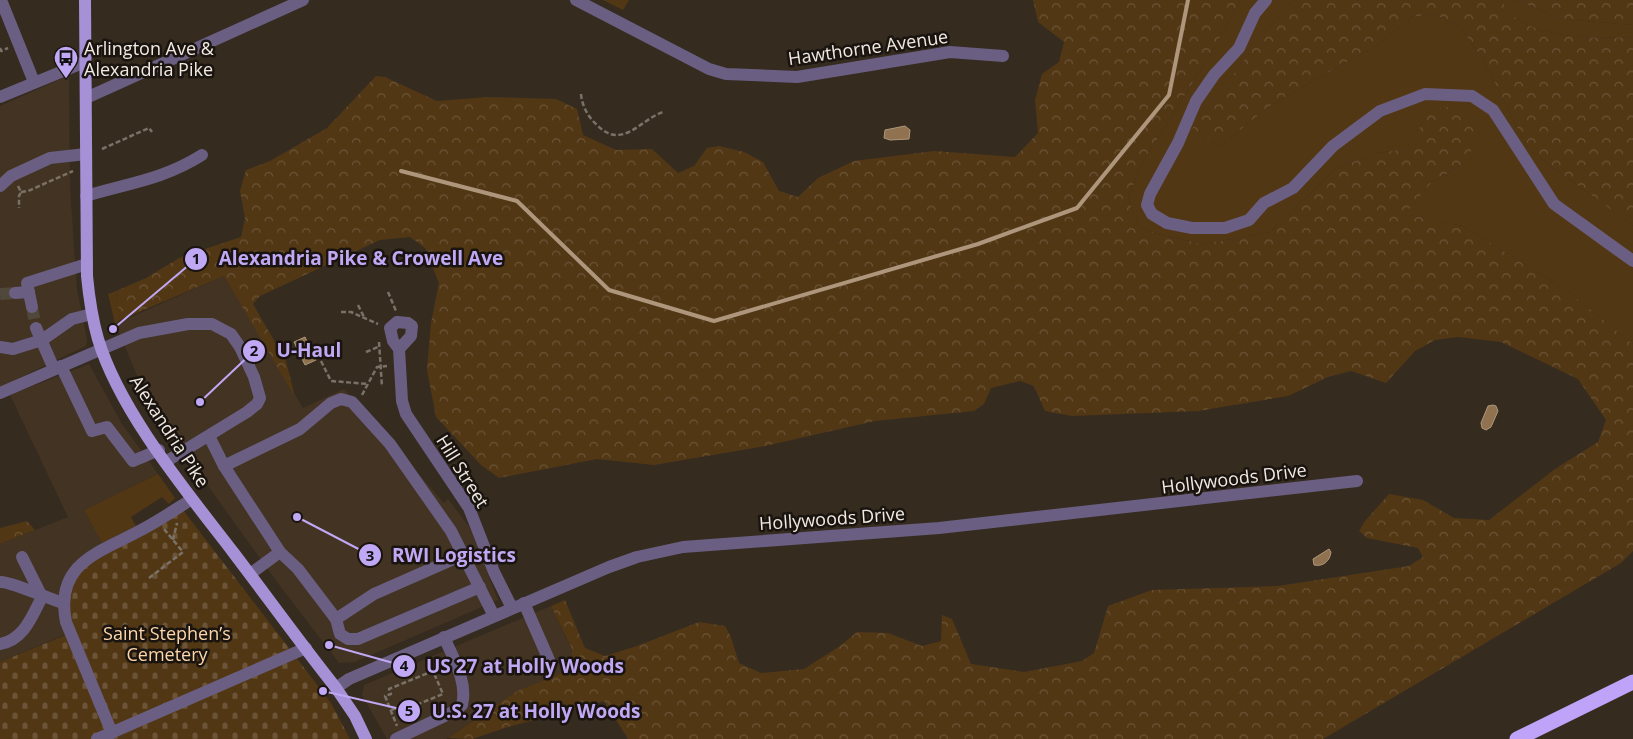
<svg xmlns="http://www.w3.org/2000/svg" width="1633" height="739" font-family="'Open Sans',sans-serif">
  <style>
    .built { fill: #433322 }
    .grass { fill: #523715 }
    .forest { fill: url(#forest-crowns) }
    .cemetery { fill: url(#cemetery-stones) }
    .water { fill: #917250; stroke: #ae967c }
    .lines { fill: none; stroke-linecap: round; stroke-linejoin: round }
    .stream { stroke: #ae967c; stroke-width: 4 }
    .minor-tunnel { stroke: #51483c; stroke-width: 12; stroke-dasharray: 12 6; stroke-linecap: butt }
    .path { stroke: #7a7167; stroke-width: 2.5; stroke-dasharray: 5 2.5; stroke-linecap: butt }
    .minor { stroke: #6a5f82; stroke-width: 12 }
    .major { stroke: #a690d6; stroke-width: 12 }
    .highway { stroke: #bea3f8; stroke-width: 15 }
    .labels { text-anchor: middle; dominant-baseline: central; stroke-width: 5; stroke-linejoin: round; paint-order: stroke }
    .street-label { font-size: 18px; fill: #f1e9e2; stroke: #19140f }
    .poi-label { font-size: 18px; fill: #f1e9e2; stroke: #19140f; text-anchor: start }
    .park-label { font-size: 18px; fill: #fdd5a8; stroke: #19140f }
    .leader { fill: none; stroke: #c0a8f4; stroke-width: 2 }
    .callout-dot { fill: #c0a8f4; stroke: #19140f; stroke-width: 2 }
    .mark-label { font-size: 15px; text-anchor: middle; font-weight: bold; fill: #111 }
    .callout-label { font-size: 19px; text-anchor: middle; font-weight: bold; fill: #c0a8f4; stroke: #19140f; stroke-width: 5; stroke-linejoin: round; paint-order: stroke }
  </style>
  <defs>
    <pattern id="forest-crowns" width="20" height="18" patternUnits="userSpaceOnUse" patternTransform="scale(1.25)"><rect width="20" height="18" fill="#523715"/><path d="M2 6a3 3 0 1 1 6 0M12 15a3 3 0 1 1 6 0" fill="none" stroke="#6b5437"/></pattern>
    <pattern id="cemetery-stones" width="16" height="16" patternUnits="userSpaceOnUse" patternTransform="scale(1.25)"><rect width="16" height="16" fill="#523715"/><path d="M2 7V4a2 2 0 0 1 4 0v3zM10 15v-3a2 2 0 0 1 4 0v3z" fill="#6b5437"/></pattern>
  </defs>
  <rect width="100%" height="100%" fill="#352b1f"/>
  <g class="built">
    <polygon points="69,77 70,187 77,289 87,339 86,346 0,387 0,106 63,78"/>
    <polygon points="224,276 303,408 344,389 444,503 448,499 470,528 498,600 355,662 339,663 277,582 162,422 149,403 115,324"/>
    <polygon points="89,364 122,424 158,474 84,510 107,552 73,631 0,662 0,544 68,517 10,395"/>
    <polygon points="551,606 572,650 571,665 559,674 517,691 446,739 387,739 362,695 364,685"/>
  </g>
  <g class="grass">
    <polygon points="1240,0 1294,0 1273,22 1193,129 1220,146 1274,103 1379,44 1412,17 1434,14 1459,26 1483,59 1528,149 1633,226 1633,344 1568,291 1463,226 1404,214 1432,182 1466,163 1427,116 1406,149 1377,153 1338,167 1270,232 1203,244 1161,235 1139,227 1128,198 1142,163 1210,55"/>
    <path d="M 1502,0 L 1516,0 L 1563,19 L 1633,25 L 1633,37 C 1598,39 1537,39 1510,13 C 1507,10 1504,4 1502,0 Z"/>
    <polygon points="116,291 120,320 115,324 108,294"/>
    <polygon points="158,474 175,498 169,504 162,497 131,517 136,526 102,543 84,510"/>
  </g>
  <g class="forest">
    <polygon points="603,0 629,0 623,10"/>
    <polygon points="1033,0 1240,0 1210,55 1142,163 1128,198 1139,227 1161,235 1203,244 1270,232 1338,167 1377,153 1406,149 1427,116 1444,106 1468,116 1477,136 1466,163 1432,182 1405,214 1463,226 1568,291 1633,344 1633,551 1621,563 1323,739 628,739 604,701 508,727 472,739 448,738 517,691 559,674 571,665 572,649 551,606 565,600 585,648 605,656 637,646 699,622 725,626 731,637 739,663 761,673 804,669 840,646 857,632 888,633 922,646 941,641 942,615 952,619 971,664 1024,672 1082,661 1094,653 1108,606 1152,590 1278,586 1409,566 1423,557 1418,548 1367,538 1359,531 1365,521 1389,494 1423,500 1454,518 1489,520 1555,469 1598,442 1606,420 1578,379 1501,342 1458,337 1435,340 1415,351 1386,383 1351,371 1328,377 1288,396 1198,411 1072,416 1045,411 1034,386 1020,381 991,388 984,404 974,411 875,421 765,446 654,465 597,459 499,478 481,465 436,417 427,370 431,323 439,283 425,248 410,237 380,240 260,296 253,304 286,361 295,397 224,276 120,320 116,291 146,278 181,257 241,237 245,218 240,191 246,170 270,161 327,128 376,76 385,77 437,101 488,97 556,99 577,109 583,135 616,150 652,149 678,173 694,166 707,148 719,146 744,152 763,162 779,191 798,197 818,178 854,161 934,151 1015,157 1038,133 1035,100 1042,74 1059,62 1064,42 1038,22"/>
    <path d="M 1294,0 L 1502,0 C 1504,4 1507,10 1510,13 C 1537,39 1598,39 1633,37 L 1633,226 L 1528,149 L 1483,59 L 1459,26 L 1434,14 L 1412,17 L 1379,44 L 1274,103 L 1220,146 L 1192,129 L 1273,22 Z"/>
    <polygon points="1516,0 1633,0 1633,25 1563,19"/>
    <polygon points="27,521 35,530 0,544 0,528"/>
  </g>
  <polygon class="cemetery" points="183,510 331,703 350,739 0,739 0,662 73,632 67,600 76,577 98,555 141,537"/>
  <g class="water">
    <polygon points="905,126 910,130 909,139 890,140 884,138 885,130"/>
    <polygon points="305,337 316,360 305,365 294,342"/>
    <polygon points="1493,405 1496,406 1498,411 1491,427 1486,430 1482,428 1481,423 1488,406"/>
    <path d="M 1329,549 L 1331,552 C 1330,561 1323,567 1314,565 L 1313,559 Z"/>
  </g>
  <g class="lines">
    <polyline class="stream" points="401,171 517,201 609,290 714,321 978,244 1077,208 1169,95 1188,0"/>
    <g class="minor-tunnel">
      <polyline points="0,294 15,293"/>
      <polyline points="32,307 36,328"/>
    </g>
    <g class="path">
      <polyline points="0,48 1,51 8,48"/>
      <path d="M 581,94 C 582,106 588,117 597,125 C 622,151 641,119 663,112"/>
      <polyline points="102,149 149,128 152,132"/>
      <polyline points="18,186 21,192 19,196 19,208"/>
      <polyline points="21,192 28,191 73,171"/>
      <polyline points="388,292 396,311"/>
      <polyline points="358,305 364,317"/>
      <polyline points="341,312 351,312 378,324"/>
      <polyline points="379,342 382,387"/>
      <polyline points="366,352 378,347"/>
      <polyline points="321,361 331,381 368,384"/>
      <polyline points="362,395 377,367 387,366"/>
      <polyline points="173,540 177,523"/>
      <polyline points="149,578 183,552 164,529"/>
      <polyline points="391,710 397,708 399,712 443,694 433,671 389,689 391,694 385,696 397,726"/>
    </g>
    <g class="minor">
      <polyline points="1,0 34,82"/>
      <polyline points="576,0 709,69 726,74 797,77 950,52 1003,56"/>
      <polyline points="1266,0 1255,13 1239,48 1214,75 1196,101 1178,143 1150,194 1147,205 1152,214 1167,223 1192,228 1225,228 1249,220 1264,203 1293,188 1333,146 1380,111 1425,94 1472,96 1493,110 1554,204 1633,261"/>
      <polyline points="0,97 85,62"/>
      <polyline points="86,98 303,0"/>
      <polyline points="0,186 11,176 50,158 86,154"/>
      <path d="M 86,196 C 129,183 162,180 202,155"/>
      <polyline points="15,293 29,292"/>
      <polyline points="32,307 27,283 87,264"/>
      <polyline points="36,328 54,369"/>
      <polyline points="0,347 13,349 42,340 72,319 92,314"/>
      <polyline points="399,349 393,341 390,328 397,322 408,323 412,326 411,336 399,349 402,401 406,414 469,508 494,572 512,608"/>
      <polyline points="61,366 92,431 107,427 133,461 159,450"/>
      <polyline points="0,393 139,333 188,324 212,324 231,334 240,347 254,377 260,398 257,404 247,412 167,461"/>
      <polyline points="209,436 224,466"/>
      <polyline points="465,554 374,594 336,619 340,634 348,639 358,639 480,587"/>
      <polyline points="22,557 42,597"/>
      <polyline points="250,574 280,552"/>
      <path d="M 0,582 C 9,581 50,599 63,603"/>
      <polyline points="524,603 549,660"/>
      <polyline points="336,619 298,569 280,552 224,466 300,429 331,403 341,399 352,402 390,444 451,531 494,616"/>
      <path d="M 0,644 C 24,640 32,616 42,597"/>
      <polyline points="336,688 349,679 609,567 637,557 683,547 939,528 1357,481"/>
      <path d="M 112,733 L 66,622 C 54,562 101,552 143,529 C 160,520 176,509 192,499"/>
      <polyline points="97,739 306,648"/>
      <path d="M 396,739 L 455,711 L 462,705 C 468,682 453,658 444,637"/>
    </g>
    <path class="major" d="M 85,0 L 87,276 C 89,297 92,318 98,339 C 120,412 187,492 233,552 C 268,598 301,644 336,688 L 355,716 L 366,739"/>
    <polyline class="highway" points="1517,739 1633,682"/>
  </g>
  <defs>
    <symbol id="bus-pin" viewBox="-11 -11 22 30"><path d="M0 17L-7.5 6A9.5 9.5 0 1 1 7.5 6Z" fill="#c0a8f4" stroke="#19140f"/><path d="M-5-6H5V4H4V6H2V4H-2V6H-4V4H-5ZM-3.5-4V0h7V-4ZM-3.5 1.2v1.5H-2V1.2ZM2 1.2v1.5H3.5V1.2Z" fill="#111"/></symbol>
  </defs>
  <g fill-rule="evenodd">
    <use href="#bus-pin" x="52" y="44" width="28" height="38"/>
  </g>
  <g class="labels">
    <g class="street-label">
      <text transform="translate(868 47) rotate(-8)">Hawthorne Avenue</text>
      <text transform="translate(170 431) rotate(57)">Alexandria Pike</text>
      <text transform="translate(463 471) rotate(58)">Hill Street</text>
      <text transform="translate(1234 478) rotate(-7)">Hollywoods Drive</text>
      <text transform="translate(832 518) rotate(-4)">Hollywoods Drive</text>
    </g>
    <g class="poi-label">
      <text x="84" y="48">Arlington Ave &amp;<tspan x="84" dy="21">Alexandria Pike</tspan></text>
    </g>
    <g class="park-label">
      <text x="167" y="633">Saint Stephen’s<tspan x="167" dy="21">Cemetery</tspan></text>
    </g>
  </g>
  <path class="leader" d="M113 329L196 259M200 402L254 351M297 517L370 555M329 645L404 666M323 691L409 711"/>
  <g class="callout-dot">
    <circle cx="113" cy="329" r="5"/>
    <circle cx="200" cy="402" r="5"/>
    <circle cx="297" cy="517" r="5"/>
    <circle cx="329" cy="645" r="5"/>
    <circle cx="323" cy="691" r="5"/>
    <circle cx="196" cy="259" r="12"/>
    <circle cx="254" cy="351" r="12"/>
    <circle cx="370" cy="555" r="12"/>
    <circle cx="404" cy="666" r="12"/>
    <circle cx="409" cy="711" r="12"/>
  </g>
  <g class="mark-label">
    <text x="196" y="264">1</text>
    <text x="254" y="356">2</text>
    <text x="370" y="561">3</text>
    <text x="404" y="671">4</text>
    <text x="409" y="716">5</text>
  </g>
  <g class="callout-label">
    <text x="361" y="265">Alexandria Pike &amp; Crowell Ave</text>
    <text x="309" y="357">U-Haul</text>
    <text x="454" y="562">RWI Logistics</text>
    <text x="525" y="673">US 27 at Holly Woods</text>
    <text x="536" y="718">U.S. 27 at Holly Woods</text>
  </g>
</svg>
